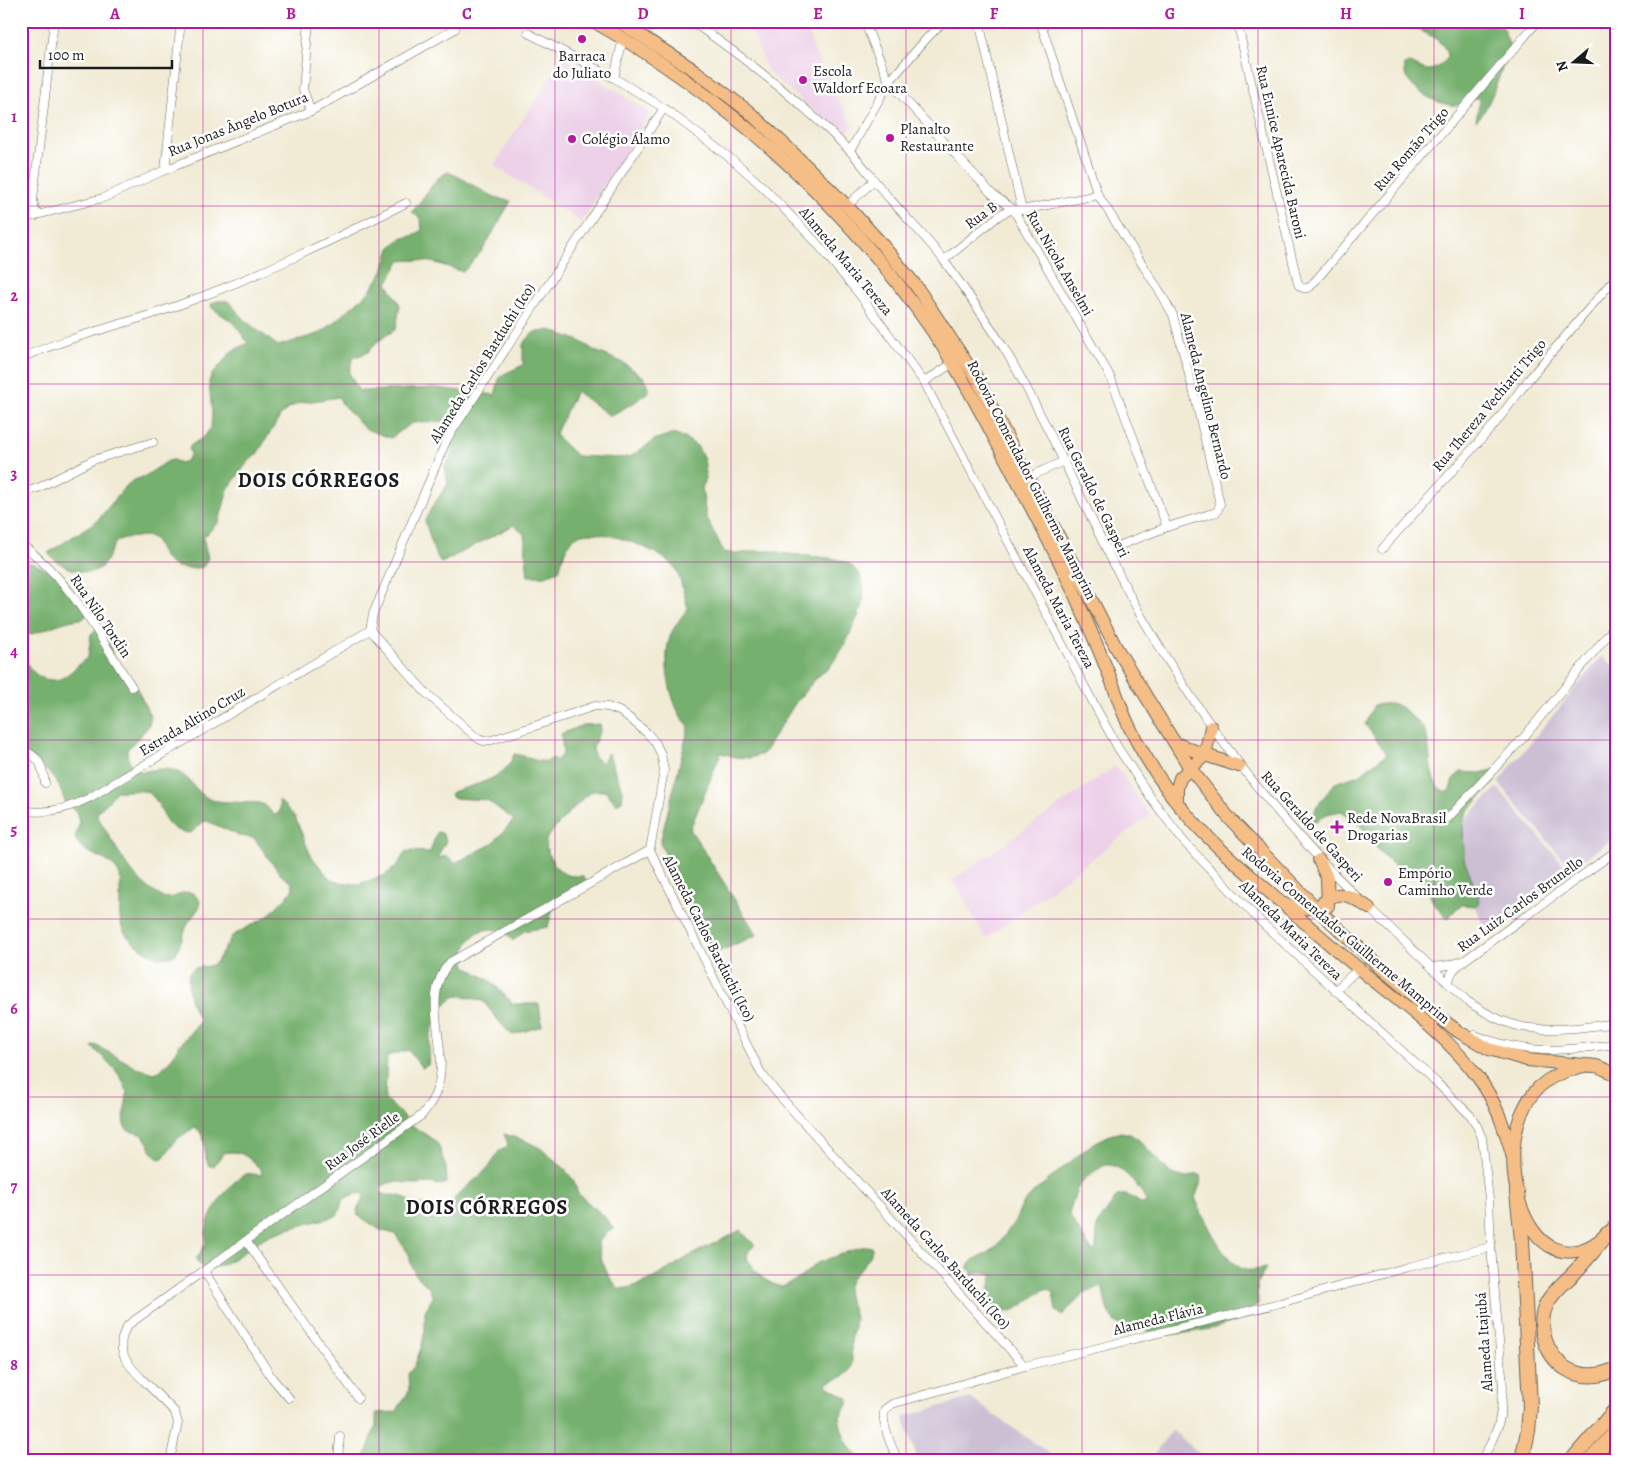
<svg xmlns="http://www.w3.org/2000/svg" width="1637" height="1481" font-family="Alegreya,serif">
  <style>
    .built { fill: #edd1e9 }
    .industrial { fill: #ccbfd4 }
    .forest { fill: #76b06e; stroke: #496645; fill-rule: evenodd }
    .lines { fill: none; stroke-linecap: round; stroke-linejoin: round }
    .minor-casing { stroke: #67645d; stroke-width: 9 }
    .primary-casing { stroke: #67645d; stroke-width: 14 }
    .motorway-casing { stroke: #67645d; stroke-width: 16 }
    .minor { stroke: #fff; stroke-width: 8 }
    .primary { stroke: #f6be87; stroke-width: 12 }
    .motorway { stroke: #f6be87; stroke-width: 14 }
    .grid { fill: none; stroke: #b5179e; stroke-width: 1; stroke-opacity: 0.55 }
    .poi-dot { fill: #b5179e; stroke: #fff; stroke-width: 2 }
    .labels { text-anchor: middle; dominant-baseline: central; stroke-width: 5; stroke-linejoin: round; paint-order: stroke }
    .poi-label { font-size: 15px; fill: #1c1c1c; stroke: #fff; text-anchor: start }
    .street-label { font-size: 15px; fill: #1c1c1c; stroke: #fff }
    .district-label { font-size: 20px; font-weight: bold; letter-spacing: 1px; fill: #1c1c1c; stroke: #fff }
    .neatline { fill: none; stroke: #b5179e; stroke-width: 2 }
    .grid-label { font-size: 16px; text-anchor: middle; font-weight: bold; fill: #b5179e }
  </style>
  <rect width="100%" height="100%" fill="#fff"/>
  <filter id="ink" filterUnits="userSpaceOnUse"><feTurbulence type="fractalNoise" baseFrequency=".02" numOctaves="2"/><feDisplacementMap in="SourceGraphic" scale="10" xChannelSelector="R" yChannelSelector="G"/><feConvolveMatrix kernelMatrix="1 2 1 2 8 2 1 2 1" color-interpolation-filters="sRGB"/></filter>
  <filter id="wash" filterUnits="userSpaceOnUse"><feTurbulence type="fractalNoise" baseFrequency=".0096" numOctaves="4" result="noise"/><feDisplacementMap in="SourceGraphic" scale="20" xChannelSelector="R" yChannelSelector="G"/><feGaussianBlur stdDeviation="1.12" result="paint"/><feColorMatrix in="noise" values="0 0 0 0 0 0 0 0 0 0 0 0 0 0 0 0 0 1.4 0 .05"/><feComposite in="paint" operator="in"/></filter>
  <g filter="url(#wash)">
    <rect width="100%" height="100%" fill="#f1ebd5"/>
    <g class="built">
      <polygon points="748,21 803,21 822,70 853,126 848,131 840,131 768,72"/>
      <polygon points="563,57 650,113 581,222 494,165"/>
      <polygon points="1115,766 1150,815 986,939 953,880"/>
    </g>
    <g class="industrial">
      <polygon points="1602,656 1616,668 1616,836 1571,869 1498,782"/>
      <polygon points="1497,787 1570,872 1486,937 1453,832"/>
      <polygon points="970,1398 1059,1460 920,1460 917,1457 903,1417"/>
      <polygon points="1172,1430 1207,1460 1149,1460"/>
    </g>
    <g class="forest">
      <path d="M 1399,21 L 1500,21 L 1510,47 C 1502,66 1491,108 1476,121 L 1480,98 L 1477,98 C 1472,100 1465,104 1459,105 C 1442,108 1408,90 1405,73 C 1404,70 1405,68 1405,65 L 1409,63 C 1430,71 1429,75 1447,59 C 1449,37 1414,30 1399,21 Z"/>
      <path d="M 447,172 C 469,179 487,199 511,201 L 482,251 L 463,272 C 440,264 425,258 400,261 L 387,283 L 400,305 L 396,329 L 377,342 L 368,352 L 353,358 L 349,373 L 359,391 L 437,388 L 495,395 L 500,376 L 523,365 L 523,344 L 533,333 L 550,330 L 580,341 L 595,351 L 622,362 L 645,378 L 649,391 L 635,402 L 610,416 L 576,391 L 555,435 L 577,456 L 616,458 L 630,457 L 656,439 L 672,434 L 685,438 L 697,446 L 704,459 L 706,473 L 702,489 L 706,517 L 724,552 L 738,554 L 755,551 L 773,551 L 788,554 L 837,559 L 850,564 L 860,575 L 864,588 L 862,607 L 845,645 L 829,668 L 817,677 L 796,702 L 763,754 L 750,758 L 735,757 L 721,753 L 690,829 L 757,935 L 713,954 L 660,843 L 689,726 C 686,722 681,718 679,713 C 668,692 661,652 673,630 C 677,623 683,615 688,608 C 685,599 680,575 675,568 C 662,550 599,526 579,535 C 565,542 563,558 559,571 L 545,576 L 528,576 L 524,534 L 514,525 L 441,563 L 434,551 L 425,521 L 432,507 L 448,484 L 445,467 L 454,450 L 445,421 L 412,423 L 391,438 L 365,429 L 342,404 L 339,397 L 299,403 L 289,408 L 281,415 L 257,454 L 248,462 L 228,489 L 219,522 L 203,538 L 208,558 L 203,567 C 175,571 165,566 155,539 C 149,535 144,536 136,537 C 132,538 125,537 121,539 C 111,543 110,558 103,565 C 89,581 58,566 48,553 L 98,520 L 124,488 L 132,481 L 145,476 L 168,461 L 173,460 L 181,463 L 186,461 L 191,454 L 189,450 L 190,446 L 205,436 L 211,427 L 212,414 L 209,382 L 211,376 L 232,351 L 248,343 L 234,323 L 212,308 L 211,304 L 217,301 L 228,301 L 248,323 L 278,346 L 321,333 L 369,292 L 383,271 L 390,248 L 400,239 L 415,235 L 422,230 L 421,219 L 412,212 L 437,179 Z"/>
      <path d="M 25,562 L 35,564 L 65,580 L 87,615 L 83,619 C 63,619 44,632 24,636 C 24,645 23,655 27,663 C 32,675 47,683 60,679 C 69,675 79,664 88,657 L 91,634 L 97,629 L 102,629 L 109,642 L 114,662 L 133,680 L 151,718 L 148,727 L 127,750 C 127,762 132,766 142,772 C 155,769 171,766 183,775 C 192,782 198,793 209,799 C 216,803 249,802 259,803 L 265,805 L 274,815 L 278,814 L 280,808 L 279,800 L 295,817 L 311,856 L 330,879 L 344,883 L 359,884 L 385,875 L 397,866 L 406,851 L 430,852 L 437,832 L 442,833 L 446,841 L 438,856 L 439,858 L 447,855 L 455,863 L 492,844 L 514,820 L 487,800 L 453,798 L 450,794 L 452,792 C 475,784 506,780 514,754 C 528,755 540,767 553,758 L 556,761 L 563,753 L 561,734 L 583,725 L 600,724 L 601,729 L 593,746 L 594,757 L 602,763 L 608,753 L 623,792 L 622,801 L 616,804 L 606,791 C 601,791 595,790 591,792 C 585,795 547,835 546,840 C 544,851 557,872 567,875 C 572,876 578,876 583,876 L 586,880 L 585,887 L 556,906 L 552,911 L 548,927 L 524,931 L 513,941 C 510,937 506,932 501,931 C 477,923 460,944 466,966 L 492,982 L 513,1004 L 539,1004 L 542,1026 L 512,1035 L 502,1025 L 483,1001 C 476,999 468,996 460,996 C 443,996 433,1024 430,1038 C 428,1047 430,1056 428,1065 L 422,1068 L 408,1050 L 387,1056 L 385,1098 L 413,1126 L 432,1139 L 438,1144 L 446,1168 L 447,1183 C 440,1186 437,1184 431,1183 C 425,1183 420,1184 414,1184 C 401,1183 390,1178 380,1189 L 381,1193 C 387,1197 393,1194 400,1196 C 405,1197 409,1202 414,1203 C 417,1204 447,1207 449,1206 C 453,1203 455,1197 459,1194 C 473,1180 490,1171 499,1151 L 506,1148 L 508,1144 L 504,1134 L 526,1141 L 540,1148 L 563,1167 L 574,1181 L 578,1194 L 603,1215 L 614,1229 L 606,1233 L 598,1243 C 600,1258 607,1279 620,1289 C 651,1286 675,1262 703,1249 C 715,1242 728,1238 740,1230 L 755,1245 L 748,1252 L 747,1258 C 754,1273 766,1283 782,1287 L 800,1278 L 817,1263 L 858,1248 L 867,1246 L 872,1247 C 872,1263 852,1271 848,1286 C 845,1298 854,1308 855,1319 C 855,1327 851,1335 851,1342 C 850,1352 855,1364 849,1372 C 843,1379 833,1378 826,1385 L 849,1399 L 848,1405 L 839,1418 C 843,1436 847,1448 862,1460 L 364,1460 L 376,1425 L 376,1413 L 396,1412 L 409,1391 L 408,1374 L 415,1365 L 422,1345 L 425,1330 L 425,1311 L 433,1297 L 429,1288 L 415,1274 L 411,1264 L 409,1254 L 395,1234 L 380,1230 L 358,1215 L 357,1210 L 364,1197 L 363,1194 C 358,1193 355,1194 350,1196 C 338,1200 343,1208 336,1216 C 315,1222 293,1227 272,1234 C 257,1238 206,1290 196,1258 C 211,1241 203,1241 208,1223 C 212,1209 232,1179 246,1174 C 251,1173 256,1175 261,1175 L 262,1171 C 249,1158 242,1149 223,1153 L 214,1166 L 209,1166 C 201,1152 210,1139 195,1127 L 177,1139 L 163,1158 L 160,1159 C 151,1155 150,1144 144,1137 C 139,1130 130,1135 125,1127 C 119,1118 131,1100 125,1085 C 118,1070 104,1058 92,1047 L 95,1045 L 138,1068 L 154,1073 L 160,1071 L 171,1059 L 179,1046 L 200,1021 C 199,1016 196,1015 194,1010 C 189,998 187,985 189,973 L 194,968 L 209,966 L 216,963 L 232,936 L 268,916 L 291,892 L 293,888 L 292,883 L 281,875 L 254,838 L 240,836 L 207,821 L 203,822 L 191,833 C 158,832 166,802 147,792 C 142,789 123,792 116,791 L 107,803 L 98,811 L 97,816 C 112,839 129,876 152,891 C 155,893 159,895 162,897 C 179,902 187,881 200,901 L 199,908 L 188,923 L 176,954 C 162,960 157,958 144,950 C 116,931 120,923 120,892 C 120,887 121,880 120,876 C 113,855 83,858 75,838 L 79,825 L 77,812 L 65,802 L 59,786 L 49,773 L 33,758 L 21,751 L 21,564 Z"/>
      <path d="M 1391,703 C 1401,706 1405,710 1413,718 C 1415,720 1419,723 1422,726 C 1435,742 1423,786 1447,792 L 1450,790 L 1453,779 L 1461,772 L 1479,773 L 1493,770 L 1497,772 L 1495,781 L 1468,811 L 1463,822 L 1464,859 L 1478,895 L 1479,904 L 1475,906 L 1462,905 L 1456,909 L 1448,919 C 1429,902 1426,889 1423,864 L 1401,872 L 1379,851 L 1357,821 L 1341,811 L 1327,814 L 1312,823 L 1316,807 L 1335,783 L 1359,775 L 1387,754 L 1365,724 L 1374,705 Z"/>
      <path d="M 1121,1132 L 1130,1134 L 1139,1140 L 1171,1174 L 1186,1178 L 1197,1174 L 1200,1175 L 1201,1182 L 1195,1198 C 1205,1219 1221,1257 1242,1269 C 1249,1272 1258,1269 1266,1268 L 1257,1284 L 1258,1304 C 1252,1308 1246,1314 1240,1318 C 1224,1329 1173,1337 1154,1333 C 1148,1332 1142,1328 1136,1327 C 1129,1326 1119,1327 1114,1321 C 1106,1312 1105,1300 1103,1289 L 1099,1287 L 1085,1293 L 1062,1315 L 1056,1311 L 1053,1293 L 1047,1289 L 1043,1290 C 1031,1298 1010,1320 996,1309 C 992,1307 989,1301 988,1296 C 987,1288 993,1282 992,1274 L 985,1272 L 972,1275 L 971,1270 L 968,1269 L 968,1265 L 973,1260 L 988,1253 L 997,1246 L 1016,1219 L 1022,1205 L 1034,1192 L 1092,1144 L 1110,1135 ZM 1105,1165 C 1108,1165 1111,1165 1114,1166 C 1124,1169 1146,1193 1146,1203 L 1142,1204 C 1134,1199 1127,1192 1117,1196 L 1097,1225 L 1096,1250 L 1093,1251 L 1090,1248 L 1069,1215 C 1076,1186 1079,1180 1105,1165 Z"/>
    </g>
  </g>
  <g filter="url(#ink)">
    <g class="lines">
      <defs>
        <g id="minor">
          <polyline points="309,21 303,89 311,111"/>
          <path d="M 691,21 C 746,59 800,101 847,148 C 863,164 875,183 890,199 C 908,220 929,240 945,262 C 966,291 990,325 1008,355 C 1057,439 1093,529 1140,614 C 1200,719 1271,813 1357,897"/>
          <polyline points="864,21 889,82 992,194 1013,209 1110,376 1167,527"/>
          <polyline points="979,21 1022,210"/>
          <polyline points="1040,21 1098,195 1162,295 1173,315 1195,397 1220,504 1217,512 1213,513 1167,527 1108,550"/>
          <path d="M 1237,21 L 1298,284 C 1301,289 1305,289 1310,287 L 1538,21"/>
          <polyline points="528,33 614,78 664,108 734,161 764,188 815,241 859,294 924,382 1095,706 1118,748 1151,798 1184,842 1261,922 1437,1083 1471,1116 1477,1126 1482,1138 1489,1199 1491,1247 1503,1387 1501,1411 1498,1426 1490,1445 1481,1460"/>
          <polyline points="614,78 623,38"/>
          <polyline points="850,151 889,82 927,38 944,21"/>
          <polyline points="165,170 181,21"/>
          <polyline points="847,206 873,181"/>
          <polyline points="36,216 33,199 54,21"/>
          <polyline points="21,219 103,198 165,170 311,111 455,29"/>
          <polyline points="944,260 1001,214 1013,209 1022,210 1098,195"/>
          <path d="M 21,358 C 75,334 133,323 187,302 C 263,274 335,239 406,203"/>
          <polyline points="924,382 953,363"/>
          <polyline points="1029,477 1064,461"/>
          <polyline points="21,493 38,488 93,460 153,442"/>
          <path d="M 21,544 C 72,581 98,635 132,687"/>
          <polyline points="1382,549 1494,425 1529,379 1616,277"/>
          <polyline points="370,630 425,692 477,738 483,741 492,740 595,706 608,707 619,711 628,717 647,733 655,742 661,754 664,770 650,850 761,1073 776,1092 1025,1366"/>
          <polyline points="370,630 373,614 447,439 664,108"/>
          <path d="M 21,749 C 40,757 42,764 45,783"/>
          <path d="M 21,810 C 45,815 68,809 89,798 L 370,630"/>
          <polyline points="1448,818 1524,737 1616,625"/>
          <path d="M 1367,906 L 1467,1001 C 1484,1012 1502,1023 1523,1027 C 1553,1032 1586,1027 1616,1023"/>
          <polyline points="1432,967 1449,965 1461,961"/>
          <path d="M 1449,984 C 1450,971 1455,968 1465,960 L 1616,851"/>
          <polyline points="1335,991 1358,969"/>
          <path d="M 1475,1035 C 1526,1056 1563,1051 1616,1044"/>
          <polyline points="246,1241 358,1398"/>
          <polyline points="204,1271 272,1378 289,1398"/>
          <path d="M 170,1460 L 178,1423 L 175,1412 C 165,1402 156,1393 147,1384 C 130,1367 111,1350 128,1325 L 422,1115 C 427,1108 433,1101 436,1092 C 453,1049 417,1000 450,962 L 650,850"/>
          <polyline points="338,1460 340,1436"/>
          <path d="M 898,1460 C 892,1448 880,1421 885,1409 L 892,1404 L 1025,1366 L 1280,1303 L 1408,1267 L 1491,1247"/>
        </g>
        <g id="primary">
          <path d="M 593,21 C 725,96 842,201 929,326 C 958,368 981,412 1004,456 C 1024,494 1044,531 1063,569 C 1079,603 1094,638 1108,672 C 1116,691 1121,710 1130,728 C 1142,753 1162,783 1178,804 C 1208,842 1246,871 1281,902 C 1310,927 1337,952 1367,975 C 1406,1007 1447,1036 1477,1076 C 1496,1101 1505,1129 1513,1158"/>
          <polyline points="618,21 694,70 748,111 788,148 847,206 880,242 916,286 976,377 1117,649 1190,768 1229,818 1315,907 1381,968 1436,1015 1459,1032 1489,1049 1527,1060 1595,1066"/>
          <polyline points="1175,743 1205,755 1239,766"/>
          <polyline points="1177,803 1177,788 1180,778 1205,755 1211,727"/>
          <polyline points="1319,860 1327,878 1328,906"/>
          <path d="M 1284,904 C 1294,907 1305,910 1315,907 C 1328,902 1331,891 1348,896 C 1355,898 1363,904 1369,908"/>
          <path d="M 1616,1075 C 1610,1072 1602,1067 1595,1066 C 1584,1064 1572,1069 1562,1073 C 1468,1106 1523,1327 1616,1225"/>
        </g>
        <g id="motorway">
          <polyline points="1517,1192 1522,1240 1530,1407 1528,1431 1522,1460"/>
          <path d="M 1607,1234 C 1597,1247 1586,1260 1575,1272 C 1565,1282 1553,1291 1547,1303 C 1536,1325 1545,1354 1565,1368 C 1581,1378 1599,1377 1616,1369"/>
          <polyline points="1572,1460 1616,1409"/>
          <polyline points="1591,1460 1616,1431"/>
        </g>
      </defs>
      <use href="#minor" class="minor-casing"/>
      <use href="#primary" class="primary-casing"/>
      <use href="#motorway" class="motorway-casing"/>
      <use href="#minor" class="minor"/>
      <use href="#primary" class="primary"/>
      <use href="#motorway" class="motorway"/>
    </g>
  </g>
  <path class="grid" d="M 203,21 L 203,1460M 379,21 L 379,1460M 555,21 L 555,1460M 731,21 L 731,1460M 906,21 L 906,1460M 1082,21 L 1082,1460M 1258,21 L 1258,1460M 1434,21 L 1434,1460M 21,206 L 1616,206M 21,384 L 1616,384M 21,562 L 1616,562M 21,740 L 1616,740M 21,919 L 1616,919M 21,1097 L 1616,1097M 21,1275 L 1616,1275"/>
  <g class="poi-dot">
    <circle cx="582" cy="39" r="5"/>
    <circle cx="803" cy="80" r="5"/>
    <circle cx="890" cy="138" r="5"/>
    <circle cx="572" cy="139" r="5"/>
    <path d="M1334.5 819.5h5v5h5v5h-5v5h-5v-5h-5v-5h5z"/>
    <circle cx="1388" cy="882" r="5"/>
  </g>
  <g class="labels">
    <g class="poi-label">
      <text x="582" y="56" text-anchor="middle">Barraca<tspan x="582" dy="17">do Juliato</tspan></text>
      <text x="813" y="71">Escola<tspan x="813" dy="17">Waldorf Ecoara</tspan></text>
      <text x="900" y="129">Planalto<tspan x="900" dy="17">Restaurante</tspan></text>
      <text x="582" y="139">Colégio Álamo</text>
      <text x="1347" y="818">Rede NovaBrasil<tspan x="1347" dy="17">Drogarias</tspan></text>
      <text x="1398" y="873">Empório<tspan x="1398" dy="17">Caminho Verde</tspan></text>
    </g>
    <g class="street-label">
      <text transform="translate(238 124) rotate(-22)">Rua Jonas Ângelo Botura</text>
      <text transform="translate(1411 149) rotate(-49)">Rua Romão Trigo</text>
      <text transform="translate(1281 152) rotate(77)">Rua Eunice Aparecida Baroni</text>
      <text transform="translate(981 215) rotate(-36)">Rua B</text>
      <text transform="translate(846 261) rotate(50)">Alameda Maria Tereza</text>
      <text transform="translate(1060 263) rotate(60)">Rua Nicola Anselmi</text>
      <text transform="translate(482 363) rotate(-58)">Alameda Carlos Barduchi (Ico)</text>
      <text transform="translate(1206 396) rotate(76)">Alameda Angelino Bernardo</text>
      <text transform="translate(1489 405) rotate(-50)">Rua Thereza Vechiatti Trigo</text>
      <text transform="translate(1032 480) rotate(63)">Rodovia Comendador Guilherme Mamprim</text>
      <text transform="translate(1094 492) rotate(64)">Rua Geraldo de Gasperi</text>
      <text transform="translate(1059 607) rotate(62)">Alameda Maria Tereza</text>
      <text transform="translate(101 616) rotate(56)">Rua Nilo Tordin</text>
      <text transform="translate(192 721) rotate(-31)">Estrada Altino Cruz</text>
      <text transform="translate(1312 826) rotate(48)">Rua Geraldo de Gasperi</text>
      <text transform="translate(1520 904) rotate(-36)">Rua Luiz Carlos Brunello</text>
      <text transform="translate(1291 930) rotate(44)">Alameda Maria Tereza</text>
      <text transform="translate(1346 935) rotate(40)">Rodovia Comendador Guilherme Mamprim</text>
      <text transform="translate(709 938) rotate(63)">Alameda Carlos Barduchi (Ico)</text>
      <text transform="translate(362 1141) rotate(-36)">Rua José Rielle</text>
      <text transform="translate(946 1258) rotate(48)">Alameda Carlos Barduchi (Ico)</text>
      <text transform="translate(1158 1319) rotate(-14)">Alameda Flávia</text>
      <text transform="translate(1484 1342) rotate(-94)">Alameda Itajubá</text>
    </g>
    <g class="district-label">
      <text x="319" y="480">DOIS CÓRREGOS</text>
      <text x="487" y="1207">DOIS CÓRREGOS</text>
    </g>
  </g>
  <rect width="1637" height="1481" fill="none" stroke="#fff" stroke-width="55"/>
  <g transform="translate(1574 62) rotate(251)" stroke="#ffffff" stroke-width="4" paint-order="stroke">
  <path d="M0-4L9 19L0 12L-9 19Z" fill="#1c1c1c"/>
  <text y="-8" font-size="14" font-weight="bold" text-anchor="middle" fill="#1c1c1c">N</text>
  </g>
  <path d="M40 60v8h132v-8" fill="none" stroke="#1c1c1c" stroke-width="2.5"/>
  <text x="48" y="60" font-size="15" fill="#1c1c1c" stroke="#ffffff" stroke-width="4" paint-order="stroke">100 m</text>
  <rect x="28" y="28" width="1582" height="1426" class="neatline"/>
  <g class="grid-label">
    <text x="115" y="19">A</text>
    <text x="291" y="19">B</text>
    <text x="467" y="19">C</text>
    <text x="643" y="19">D</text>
    <text x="818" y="19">E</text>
    <text x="994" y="19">F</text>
    <text x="1170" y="19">G</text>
    <text x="1346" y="19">H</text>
    <text x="1522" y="19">I</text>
    <text x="14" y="122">1</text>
    <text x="14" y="301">2</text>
    <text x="14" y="479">3</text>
    <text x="14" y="657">4</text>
    <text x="14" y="835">5</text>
    <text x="14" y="1014">6</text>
    <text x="14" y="1192">7</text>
    <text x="14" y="1370">8</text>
  </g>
</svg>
